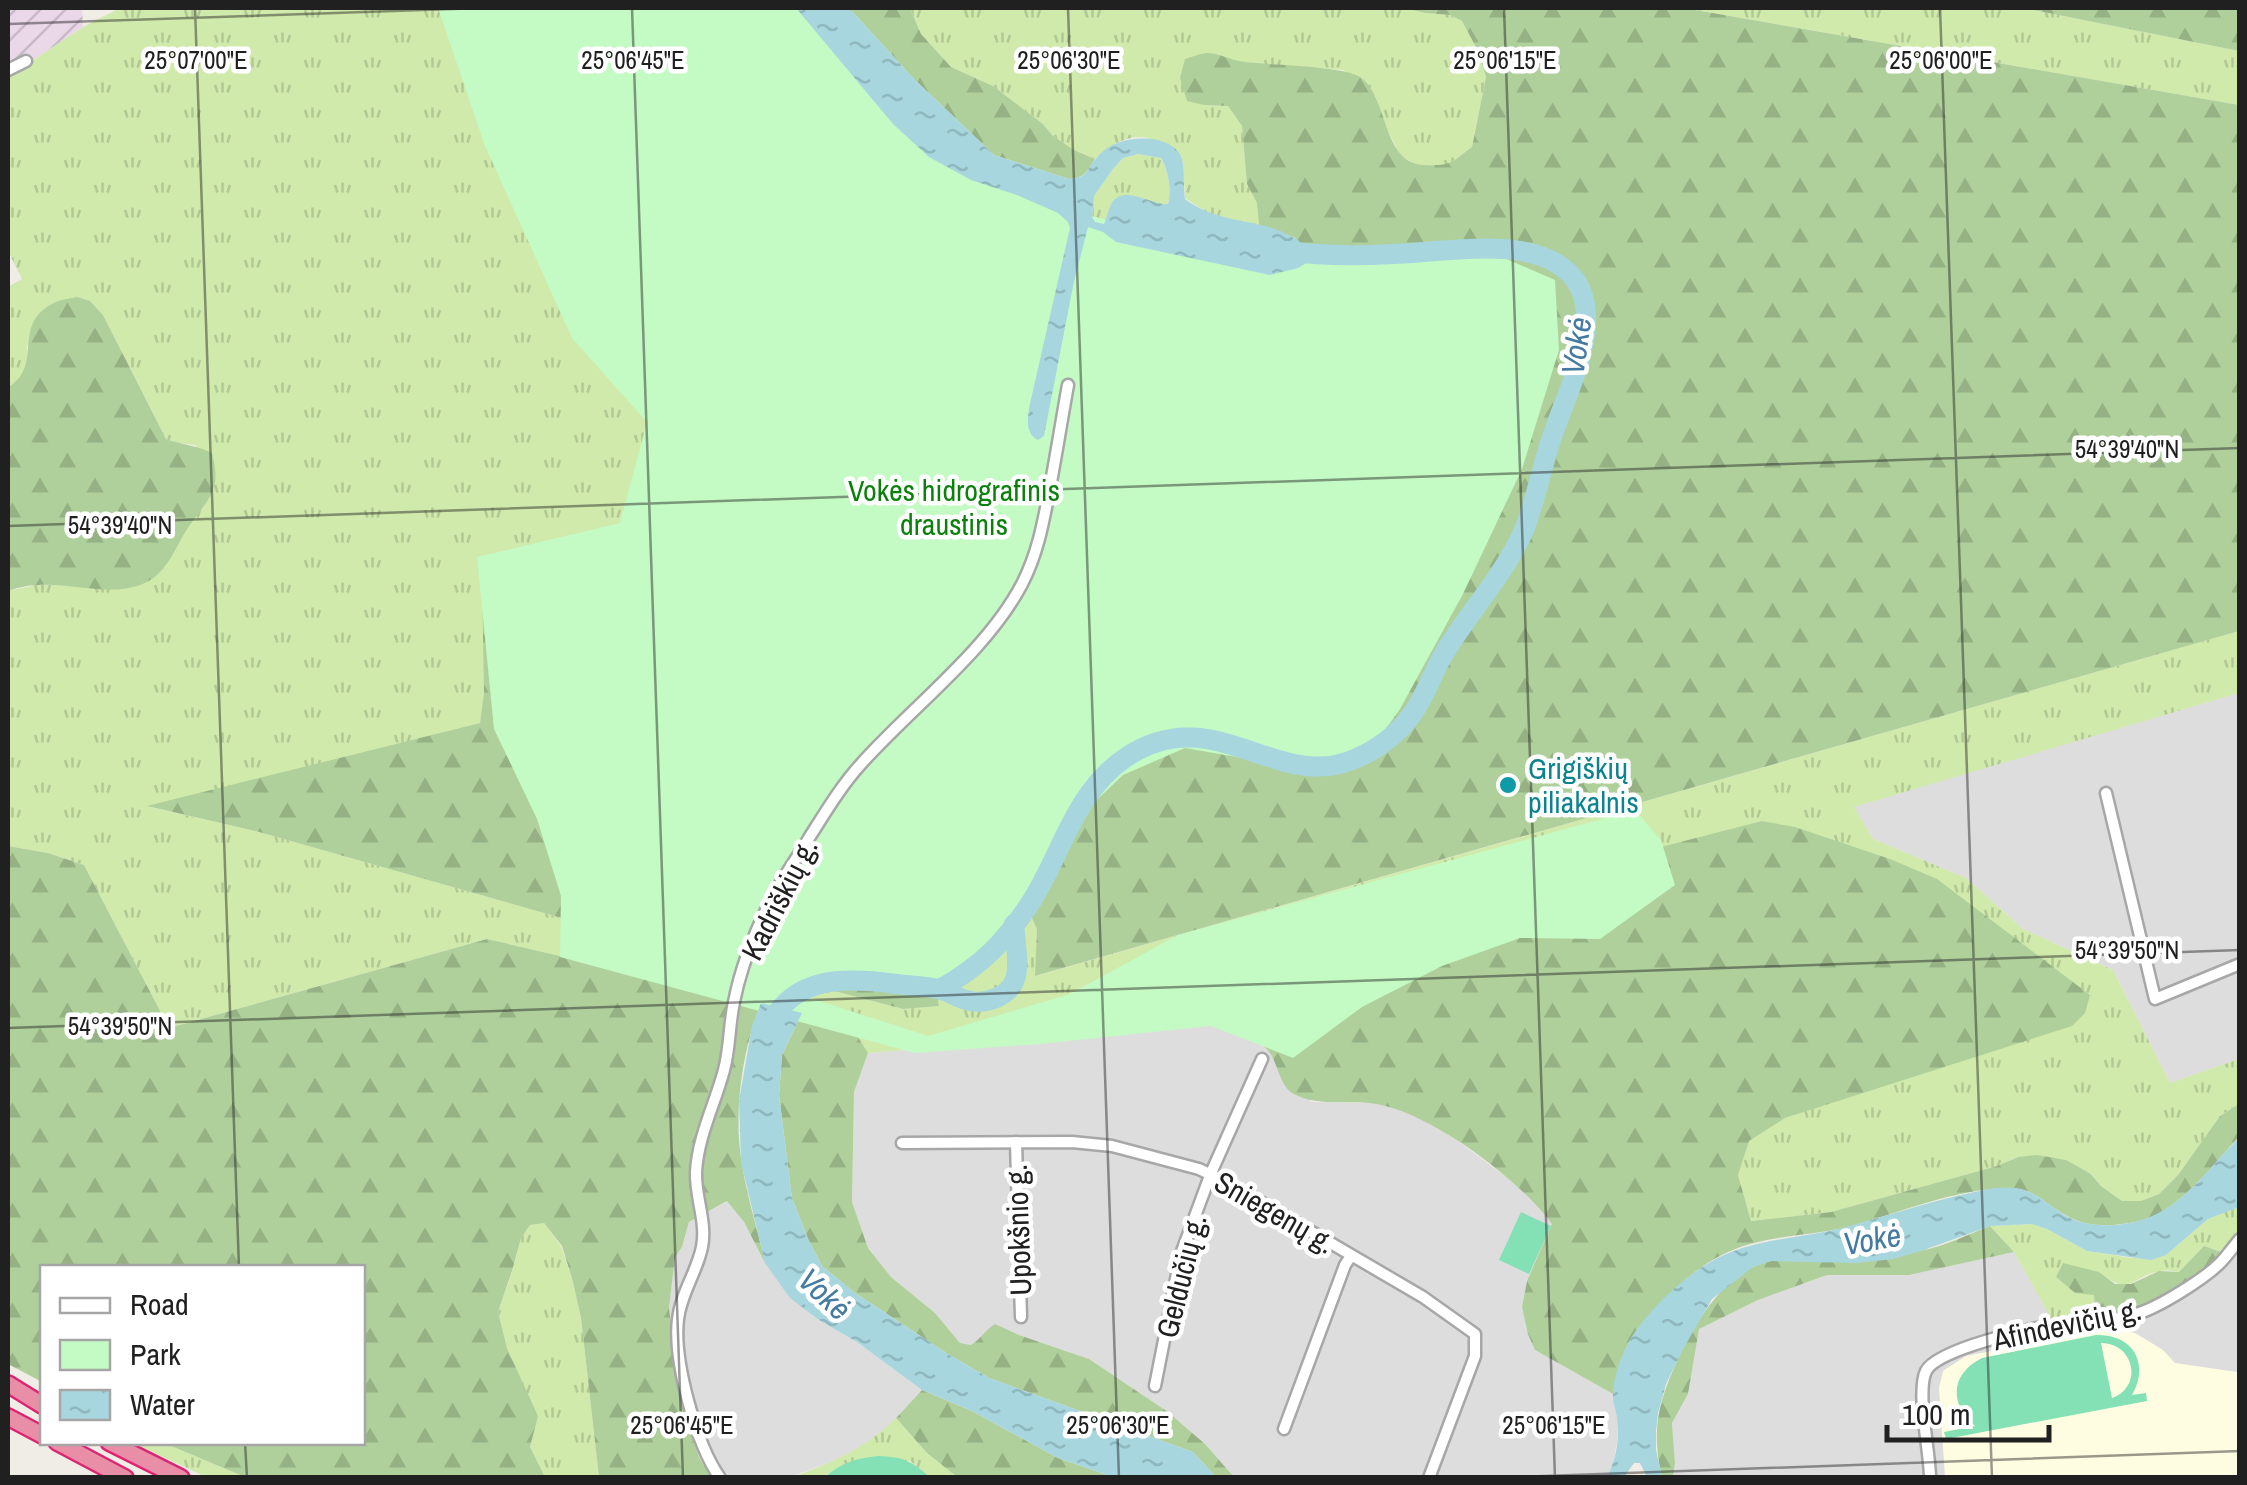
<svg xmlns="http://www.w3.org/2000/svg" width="2247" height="1485" viewBox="0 0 2247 1485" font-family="'Archivo Narrow',sans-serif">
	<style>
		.residential { fill: #dedddd }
		.industrial { fill: url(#industrial-furrows) }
		.education { fill: #fffde1 }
		.grass { fill: url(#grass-tufts) }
		.forest { fill: url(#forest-firs) }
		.park { fill: #c4fac4 }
		.pitch { fill: #84e0b5; fill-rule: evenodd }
		.water { fill: url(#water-ripples); fill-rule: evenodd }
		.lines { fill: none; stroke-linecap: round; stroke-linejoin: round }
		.river { stroke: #a7d6de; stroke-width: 20 }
		.minor-casing { stroke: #a7a7a7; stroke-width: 15 }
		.highway-casing { stroke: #dc2572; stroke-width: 20 }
		.minor { stroke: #fff; stroke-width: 10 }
		.highway { stroke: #e88ea6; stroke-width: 15 }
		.ticks { fill: none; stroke: #202020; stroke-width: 2.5; stroke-opacity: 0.45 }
		.culture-dot { fill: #0f9aa8; stroke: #fff; stroke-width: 4 }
		.labels { text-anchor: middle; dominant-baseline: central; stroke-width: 9; stroke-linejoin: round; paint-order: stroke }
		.park-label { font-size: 30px; fill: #0b810c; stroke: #fff }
		.culture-label { font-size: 30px; fill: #0d838f; stroke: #fff; text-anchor: start }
		.street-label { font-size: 30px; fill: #202020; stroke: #fff }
		.water-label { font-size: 32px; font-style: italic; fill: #457aa1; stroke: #fff }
		.ticks-label { font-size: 25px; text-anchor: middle; fill: #202020; stroke: #fff; stroke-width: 9; stroke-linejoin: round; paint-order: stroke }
	</style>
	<defs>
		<pattern id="industrial-furrows" width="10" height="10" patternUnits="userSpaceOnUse" patternTransform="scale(2.5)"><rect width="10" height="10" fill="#ead8e8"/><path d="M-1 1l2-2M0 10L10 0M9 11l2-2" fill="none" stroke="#c8b9c7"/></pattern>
		<pattern id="grass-tufts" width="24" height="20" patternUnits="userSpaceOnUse" patternTransform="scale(2.5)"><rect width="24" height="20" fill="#d0eaac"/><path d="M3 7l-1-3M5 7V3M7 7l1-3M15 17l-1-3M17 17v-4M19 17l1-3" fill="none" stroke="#b2c894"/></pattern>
		<pattern id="forest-firs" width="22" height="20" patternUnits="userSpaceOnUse" patternTransform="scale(2.5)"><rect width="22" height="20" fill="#afd09b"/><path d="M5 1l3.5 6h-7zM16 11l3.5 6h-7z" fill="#96b285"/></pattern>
		<pattern id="water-ripples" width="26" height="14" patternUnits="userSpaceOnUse" patternTransform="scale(2.5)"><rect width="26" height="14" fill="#a7d6de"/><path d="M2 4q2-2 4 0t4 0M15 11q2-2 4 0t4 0" fill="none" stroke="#8fb7be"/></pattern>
	</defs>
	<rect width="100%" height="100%" fill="#f0ece6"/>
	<g class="residential">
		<polygon points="2239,693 2239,1059 2170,1083 2113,970 2023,929 1966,878 1873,839 1853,806"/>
		<polygon points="1201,1018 1254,1037 1269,1050 1311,1102 1372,1103 1399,1108 1444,1131 1525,1191 1543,1212 1553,1224 1527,1281 1522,1307 1535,1350 1613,1394 1618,1423 1617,1442 1612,1468 1607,1478 1234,1477 1205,1444 1168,1412 1089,1359 1019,1335 995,1324 979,1341 971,1345 960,1343 935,1313 891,1277 868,1248 852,1202 854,1092 868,1053 1039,1040"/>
		<polygon points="728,1201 744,1222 765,1263 819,1320 857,1342 922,1390 878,1437 836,1460 790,1477 711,1477 692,1438 675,1357 669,1308 675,1257 682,1247 689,1222"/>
		<polygon points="2239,1230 2239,1477 1673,1477 1675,1463 1672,1423 1688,1394 1698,1329 1758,1300 1827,1275 1909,1275 2014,1252 2052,1319 2122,1312 2209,1267"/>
	</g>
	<polygon class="industrial" points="8,8 82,8 83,27 8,77"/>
	<polygon class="education" points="2119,1330 2135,1333 2163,1350 2175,1363 2237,1372 2239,1477 1945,1477 1939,1388 1943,1371 1966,1356 2095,1331"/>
	<g class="grass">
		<path d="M120,8H468L729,327L636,509L484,692L480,723L150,807L259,832L783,981L838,992L903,1009L939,1006L932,962L1017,885L1037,929L1036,976L2239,631V693L1854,807L1873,839L1966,878L2023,929L2113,970L2170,1083L2239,1059V1104L2220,1116L2178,1175L2159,1194L2141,1201H2122L2101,1186L2091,1173L2017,1157L1997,1166L1831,1212L1751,1221L1738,1175L1748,1141L1785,1118L1850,1096L1890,859L1795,828L1762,821L1039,1040L868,1053L853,1029L487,939L169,1028L84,865L48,853L8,846V591L36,585H67L174,553L181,536L196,445L178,443L166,439L103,315L90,301L27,346C27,368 28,376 8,386V287L22,279L8,251V77L83,27Z"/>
		<path d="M910,8H1404L1425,13L1450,15L1462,21L1478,51L1486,77L1472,147L1446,166L1416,165L1400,155L1384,123L1376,97L1343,70L1240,62L1209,53L1204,105L1228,106L1242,126L1247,184L1258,203L1259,225L1209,214L1185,198L1183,162C1173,155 1159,142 1148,138C1129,133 1107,147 1095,159L1074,150L1053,136L1043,124L993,86L951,67L921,34Z"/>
		<polygon points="1684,8 2023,8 2239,51 2239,105"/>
		<path d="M1138,154L1161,158C1168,170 1172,191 1168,204L1163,206L1155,204L1104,225L1092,217L1094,196L1113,169L1123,158Z"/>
		<path d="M2239,1207V1230L2221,1252L2204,1246L2179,1272C2173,1271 2167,1270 2162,1271C2130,1275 2133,1299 2099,1272L2056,1277L2075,1293L2094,1294L2095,1315L2052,1320L2014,1252L1990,1226L2033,1224L2047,1229L2087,1251L2132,1258L2166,1255L2208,1219Z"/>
		<polygon points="544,1223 561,1246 573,1282 581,1318 599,1477 545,1477 530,1447 537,1416 507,1348 498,1312 512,1272 521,1238 530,1225"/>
		<path d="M896,1418L927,1453L957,1477H930L910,1461L828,1474L825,1477L790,1478C832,1462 864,1450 896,1418Z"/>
		<polygon points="133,1443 164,1443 245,1477 206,1477"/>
	</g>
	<g class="forest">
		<path d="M849,8H910L921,34L951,67L993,86L1043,124L1053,136L1074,150L1095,159C1087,172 1084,178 1069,179L994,155L914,79Z"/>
		<path d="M1404,8H1684L2239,105V631L1035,976L1037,929L1017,886L932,962L939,1006L903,1009L838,992L783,981L259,832L147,806L480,723L484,692L482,579L592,542L1296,238L1259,225L1257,203L1247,184L1242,126L1228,106L1204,105L1187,101L1180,78L1185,59C1192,57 1201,53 1207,53C1219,53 1233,61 1245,62C1269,65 1344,66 1360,77C1389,96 1381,163 1424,165C1452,166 1450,163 1472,147L1486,77L1478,51L1462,21L1450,15L1425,13Z"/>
		<polygon points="2023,8 2239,8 2239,51"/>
		<path d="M77,297L90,301L103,315L166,439C182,445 196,445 212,453C221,487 212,495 192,522C179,539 173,560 158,574C128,603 75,582 38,585C28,585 17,588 8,591V387C45,366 10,324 54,303C60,299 70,299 77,297Z"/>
		<path d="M1762,821L1795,827L1890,859L1937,879L2090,995L2085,1013L2072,1026L1785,1118L1749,1141L1738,1175L1751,1221L1831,1212L1997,1166L2018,1157L2037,1155L2066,1160L2091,1174L2101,1186L2122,1201H2141L2159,1194L2178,1175L2220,1116L2239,1104V1137C2210,1167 2178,1214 2135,1222C2114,1226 2089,1228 2069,1217C2048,1207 2034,1187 2009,1188C1953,1189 1900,1213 1847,1227C1815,1235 1781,1235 1750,1244C1692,1260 1646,1313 1620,1365C1616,1373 1615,1384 1613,1394L1535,1350L1528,1334L1522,1307L1527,1281L1552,1224C1519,1179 1431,1113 1376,1104C1347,1099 1318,1108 1292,1093C1280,1085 1278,1065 1270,1053C1266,1047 1259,1042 1254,1037L1141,981Z"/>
		<path d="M8,846L48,853L84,865L169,1028L487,939L761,1003C742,1051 733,1113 742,1164C747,1197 758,1230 765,1263L744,1222L727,1201L689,1222L682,1247L675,1257L669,1308L675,1357L692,1438L700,1459L711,1477H599L581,1318L573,1282L562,1246L544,1223L530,1225L521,1238L512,1271L498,1312L507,1348L538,1416L530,1447L545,1477H245L164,1443L362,1442V1268H42V1382L8,1364Z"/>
		<path d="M802,1013L853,1029L868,1053L854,1092L852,1202L868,1248L891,1277L935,1313L960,1343L971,1345C981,1339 985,1330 995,1324L1019,1335L1089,1359L1168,1412L1205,1444L1234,1477H1216L1193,1452L989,1378L948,1354L855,1293L822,1266L808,1239L792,1198L779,1095L782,1055Z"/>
		<path d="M1990,1226L2014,1252L1909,1275H1827L1758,1300L1699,1329L1688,1394L1672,1423L1675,1463L1673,1477L1662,1478C1651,1429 1658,1403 1678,1359C1695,1322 1727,1269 1771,1261C1783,1259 1797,1262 1809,1261C1832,1259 1855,1257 1879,1254C1893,1253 1910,1253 1925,1250C1947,1245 1969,1234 1990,1226Z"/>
		<path d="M2204,1246L2221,1252C2205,1272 2167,1297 2143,1306C2127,1312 2112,1313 2095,1315L2094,1295L2075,1293L2056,1277L2063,1263L2099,1272L2115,1284H2131L2159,1271L2179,1272Z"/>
		<polygon points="922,1390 972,1411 1058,1458 1113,1477 957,1477 927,1453 896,1418"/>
	</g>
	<polygon class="park" points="438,8 825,8 939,151 1077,213 1288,259 1495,254 1555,280 1559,350 1522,469 1463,594 1400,709 1377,741 1336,769 1254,760 1185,748 1123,775 1080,816 1005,928 977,961 947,980 915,994 886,988 841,985 804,996 928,1036 1070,994 1178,935 1635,810 1661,840 1675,885 1600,939 1520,938 1442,966 1362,1007 1293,1058 1211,1026 1040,1044 915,1053 560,957 561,896 537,819 494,729 477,557 620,523 647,422 572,338 485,146"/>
	<g class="pitch">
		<polygon points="1521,1212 1551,1226 1529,1274 1499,1260"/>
		<path d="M2096,1335C2133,1334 2150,1363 2132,1395L2146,1393L2147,1401L1946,1439L1944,1432L1975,1426C1949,1404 1950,1374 1982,1358ZM2101,1343C2134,1343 2144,1386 2112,1398Z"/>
		<path d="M878,1456C904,1457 911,1461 930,1477H825C841,1463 857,1458 878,1456Z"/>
	</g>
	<g class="water">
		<path d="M796,8H849L914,79L994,155L1069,179C1089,178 1086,169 1098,156C1112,140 1137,136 1158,140C1168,143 1178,147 1182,159C1185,171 1183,186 1185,199C1219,225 1258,217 1293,237C1300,240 1305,248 1310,255L1308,262L1298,268L1270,275L1116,242L1103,232L1088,227L1073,286L1044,436L1038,440C1025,434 1028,419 1029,408L1070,228L1068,222L1058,213L1017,195L971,180L929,157L893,124ZM1138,154L1161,158C1168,169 1172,191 1168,204C1153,206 1127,185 1113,201C1109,206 1107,218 1104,224L1095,222L1092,217L1094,196L1113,169L1123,158Z"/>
		<polygon points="761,1003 802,1013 782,1055 779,1095 792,1198 808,1239 822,1266 855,1293 948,1354 989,1378 1193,1452 1216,1477 1113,1477 1058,1458 972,1411 922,1390 857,1342 819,1320 790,1298 765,1263 741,1162 739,1101 752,1026"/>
		<path d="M2239,1138V1207L2208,1219L2166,1255L2151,1260L2087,1251L2047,1229L2032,1224L1990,1226L1924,1250L1893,1259L1857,1263L1771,1261L1753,1267L1712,1299L1682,1351L1666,1384L1658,1413L1656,1431V1450L1662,1477H1647L1640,1463H1634L1624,1477H1607C1616,1460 1620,1438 1617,1418C1616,1411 1613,1403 1613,1396C1613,1378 1622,1353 1631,1338C1649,1310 1678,1282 1707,1264C1751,1237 1797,1240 1846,1227C1887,1216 1928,1202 1970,1193C1984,1190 2001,1186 2015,1188C2037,1191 2050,1207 2068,1217C2089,1228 2120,1227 2142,1220C2184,1207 2209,1167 2239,1138Z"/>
	</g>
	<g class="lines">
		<g class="river">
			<path d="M940,989C981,966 1005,942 1031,902C1062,853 1075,792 1125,758C1214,697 1277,795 1357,758C1378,749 1396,735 1410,717C1424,699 1431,677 1442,657C1467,614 1504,576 1524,530C1535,502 1541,471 1550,443C1564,396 1612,313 1568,272C1528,234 1443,253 1392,254C1357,256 1321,256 1286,251"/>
			<path d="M768,1028C793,975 845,977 896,984C911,986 927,986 942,990C951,993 961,1000 971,1001C987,1004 1010,996 1015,979C1020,967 1015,938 1014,924"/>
		</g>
		<g class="minor-casing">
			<g id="minor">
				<polyline points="8,70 26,61"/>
				<polyline points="2106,793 2155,999 2240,964"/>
				<polyline points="1016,1142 1021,1317"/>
				<polyline points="902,1143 1072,1142 1112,1146 1199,1169 1228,1183 1423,1297 1475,1334 1475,1356 1429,1478"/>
				<polyline points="1155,1386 1181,1254 1211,1173 1262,1059"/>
				<polyline points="1284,1429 1345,1265 1351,1256"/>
				<path d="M720,1478C696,1444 673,1360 678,1319C681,1293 697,1272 702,1247C707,1222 695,1197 696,1172C698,1136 715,1104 724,1070C730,1048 729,1025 734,1002C741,966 756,929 773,896C784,876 797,858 809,838C825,813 841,786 861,764C912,707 987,651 1022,584C1039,551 1044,518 1051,482C1057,450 1062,418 1068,385"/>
				<path d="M1930,1478C1930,1452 1916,1392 1926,1371C1937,1349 2034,1327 2060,1324C2085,1321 2112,1322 2136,1314C2158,1308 2204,1279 2220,1263C2227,1256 2233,1247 2240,1239"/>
			</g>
		</g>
		<g class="highway-casing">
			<g id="highway">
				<polyline points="8,1384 42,1405"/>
				<polyline points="8,1417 42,1435"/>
				<polyline points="57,1442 125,1478"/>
				<polyline points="109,1442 181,1478"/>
			</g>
		</g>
		<use href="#minor" class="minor"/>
		<use href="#highway" class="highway"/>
	</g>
	<path class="ticks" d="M195,8L239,1268M632,8L683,1478M1068,8L1119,1478M1504,8L1555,1478M1940,8L1992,1478M8,24L482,8M8,526L2240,448M8,1028L2240,950M245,1442L247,1478M1490,1478L2240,1451"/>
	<circle class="culture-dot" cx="1508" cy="785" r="10"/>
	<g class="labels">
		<g class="park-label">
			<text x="954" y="490">Vokės hidrografinis<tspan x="954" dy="34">draustinis</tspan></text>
		</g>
		<g class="culture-label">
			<text x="1528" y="768">Grigiškių<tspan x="1528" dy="34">piliakalnis</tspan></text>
		</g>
		<g class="street-label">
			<text transform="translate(779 899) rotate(-63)">Kadriškių g.</text>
			<text transform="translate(1275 1212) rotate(30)">Sniegenų g.</text>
			<text transform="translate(1018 1230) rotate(-92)">Upokšnio g.</text>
			<text transform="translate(1181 1276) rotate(-76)">Geldučių g.</text>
			<text transform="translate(2067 1324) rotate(-12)">Afindevičių g.</text>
		</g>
		<g class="water-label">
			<text transform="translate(1576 346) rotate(-82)">Vokė</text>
			<text transform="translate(1872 1239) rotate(-10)">Vokė</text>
			<text transform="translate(825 1294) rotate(43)">Vokė</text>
		</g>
	</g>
	<g class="ticks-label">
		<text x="196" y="69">25°07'00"E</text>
		<text x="633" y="69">25°06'45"E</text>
		<text x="1069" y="69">25°06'30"E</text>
		<text x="1505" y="69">25°06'15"E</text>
		<text x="1941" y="69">25°06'00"E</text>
		<text x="2127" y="458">54°39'40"N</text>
		<text x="120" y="534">54°39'40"N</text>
		<text x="2127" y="959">54°39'50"N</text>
		<text x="120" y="1035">54°39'50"N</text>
		<text x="682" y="1434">25°06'45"E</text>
		<text x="1118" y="1434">25°06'30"E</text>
		<text x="1554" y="1434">25°06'15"E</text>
	</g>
	<rect width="2247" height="1485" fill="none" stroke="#202020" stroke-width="20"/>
	<rect x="40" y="1265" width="325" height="180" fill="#ffffff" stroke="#a6a6a6" stroke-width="2.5"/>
	<rect x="60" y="1298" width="50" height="15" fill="#ffffff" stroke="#a6a6a6" stroke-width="2.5"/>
	<text x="130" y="1315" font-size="30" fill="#202020">Road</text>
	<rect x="60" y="1340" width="50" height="30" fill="#c4fac4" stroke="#a6a6a6" stroke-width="2.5"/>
	<text x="130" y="1365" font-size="30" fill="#202020">Park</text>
	<rect x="60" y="1390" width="50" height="30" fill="url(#water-ripples)" stroke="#a6a6a6" stroke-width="2.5"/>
	<text x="130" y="1415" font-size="30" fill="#202020">Water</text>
	<path d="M1887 1425v15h162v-15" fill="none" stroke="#202020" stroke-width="5"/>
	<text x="1902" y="1425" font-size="30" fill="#202020" stroke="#ffffff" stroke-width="8" paint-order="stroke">100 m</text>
</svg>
